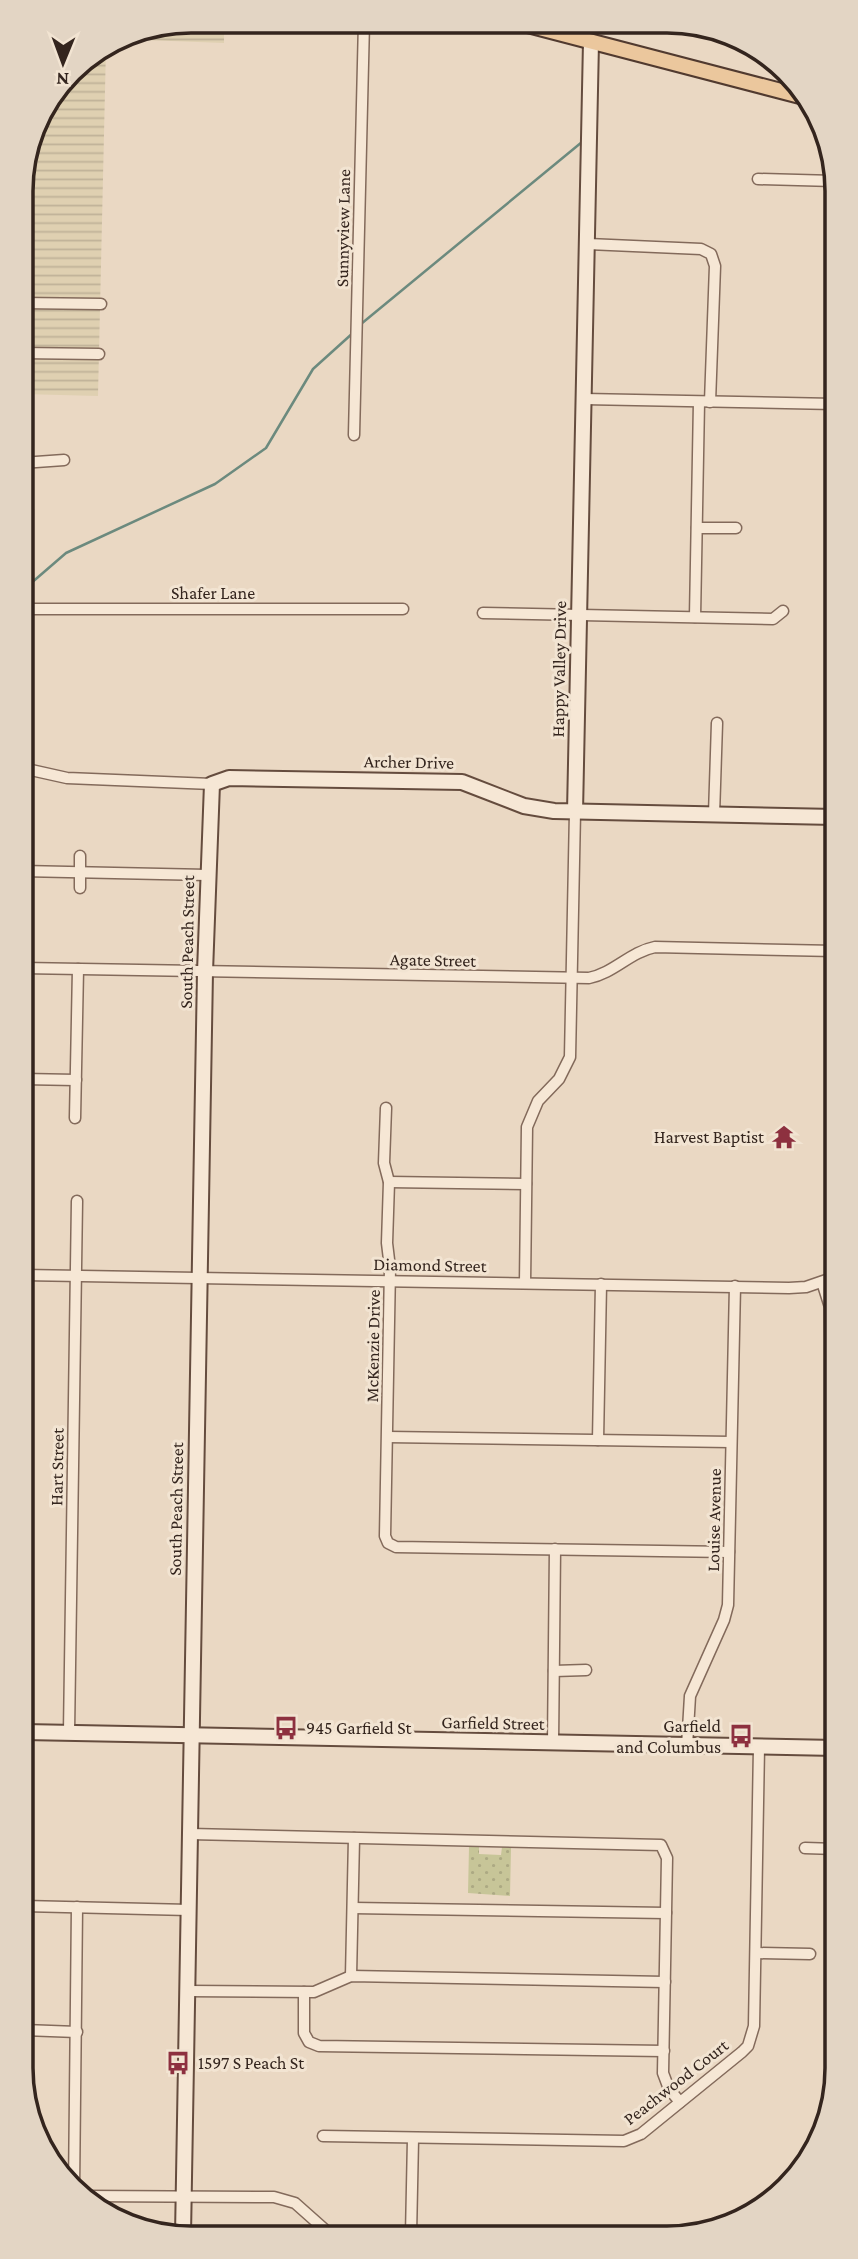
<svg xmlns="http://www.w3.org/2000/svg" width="858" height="2259" viewBox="0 0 858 2259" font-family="'Crimson Pro',serif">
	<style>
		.farmland { fill: url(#farmland-rules) }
		.grass { fill: url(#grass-dots) }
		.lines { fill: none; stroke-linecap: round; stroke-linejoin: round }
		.stream { stroke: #6c8a7e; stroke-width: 2.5 }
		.street-casing { stroke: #836a5b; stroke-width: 13 }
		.secondary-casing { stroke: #654c3e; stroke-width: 18 }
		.primary-casing { stroke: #513a2f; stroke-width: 18 }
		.street { stroke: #f6e7d5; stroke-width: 10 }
		.secondary { stroke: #f6e7d5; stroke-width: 14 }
		.primary { stroke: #ebc79d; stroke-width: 14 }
		.labels { text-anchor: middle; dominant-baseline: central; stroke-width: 6; stroke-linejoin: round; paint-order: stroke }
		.street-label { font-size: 18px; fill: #34251e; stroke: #f2e4d2 }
		.poi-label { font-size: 18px; fill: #34251e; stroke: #f2e4d2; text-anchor: end }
		.rim { fill: none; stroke: #34251e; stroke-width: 3.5 }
	</style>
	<defs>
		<pattern id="farmland-rules" width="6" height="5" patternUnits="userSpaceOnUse" patternTransform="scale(1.75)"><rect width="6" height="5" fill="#dfd0b1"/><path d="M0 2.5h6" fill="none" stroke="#c0b298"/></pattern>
		<pattern id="grass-dots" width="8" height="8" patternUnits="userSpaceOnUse" patternTransform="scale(1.75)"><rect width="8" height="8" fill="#c7c598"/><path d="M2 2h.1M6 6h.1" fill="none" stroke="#aca983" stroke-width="1.8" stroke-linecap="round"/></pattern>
	</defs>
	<rect width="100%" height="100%" fill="#ead8c3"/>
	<g class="farmland">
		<polygon points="192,21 224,21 224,43 118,39 127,34"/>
		<polygon points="106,47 98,396 22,394 21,180 39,116 79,64"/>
	</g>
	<polygon class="grass" points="469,1847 479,1847 479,1854 501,1855 502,1847 511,1848 510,1896 468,1893"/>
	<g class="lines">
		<g class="stream">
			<polyline points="361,324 582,142"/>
			<polyline points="22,591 66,553 215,484 266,448 313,369 354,332"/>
		</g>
		<g class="street-casing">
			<g id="street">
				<polyline points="758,179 834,181"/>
				<polyline points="588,244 701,249 711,254 715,266 710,402"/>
				<polyline points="22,303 101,304"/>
				<polyline points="22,340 22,299"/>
				<polyline points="22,353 99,354"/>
				<polyline points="584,399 834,404"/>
				<polyline points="354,435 364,22"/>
				<polyline points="22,463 64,460"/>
				<polyline points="697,528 736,528"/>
				<polyline points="22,609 403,609"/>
				<polyline points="483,613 773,619 783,611"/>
				<polyline points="695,617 699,402"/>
				<polyline points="22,768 67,778 212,784"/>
				<polyline points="714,815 717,723"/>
				<polyline points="22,871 207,875"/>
				<polyline points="80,888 80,856"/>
				<path d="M23,968L589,978C614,973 630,952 655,947L835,951"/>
				<polyline points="23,1079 76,1080"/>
				<polyline points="386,1108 384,1163 389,1182 387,1243 390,1268 385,1536 388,1543 396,1547 729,1552"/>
				<polyline points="75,1118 78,969"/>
				<polyline points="389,1182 526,1184"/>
				<polyline points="23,1275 789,1288 806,1287 835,1277"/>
				<polyline points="822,1282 830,1307 831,1371"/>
				<polyline points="525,1283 527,1127 538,1101 559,1079 570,1057 575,812"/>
				<polyline points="388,1437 731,1442"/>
				<polyline points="598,1440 601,1284"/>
				<polyline points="554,1671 586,1670"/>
				<polyline points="69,1732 77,1201"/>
				<polyline points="553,1743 555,1549"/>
				<polyline points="687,1746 690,1696 724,1620 728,1605 735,1286"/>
				<polyline points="190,1834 661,1845 667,1858 663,2073 669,2089 680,2102"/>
				<polyline points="805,1848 836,1849"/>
				<polyline points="24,1906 189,1910"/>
				<polyline points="353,1908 666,1913"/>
				<polyline points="756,1953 810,1954"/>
				<polyline points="351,1976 354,1838"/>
				<polyline points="188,1991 314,1992 351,1976 665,1982"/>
				<polyline points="304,1992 304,2033 309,2042 319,2046 664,2051"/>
				<polyline points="24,2030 77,2032"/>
				<polyline points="323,2136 624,2141 641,2134 742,2052 748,2046 754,2026 759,1747"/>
				<polyline points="74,2190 77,1907"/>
				<polyline points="85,2196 274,2197 295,2203 331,2235"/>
				<polyline points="411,2235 413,2139"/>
			</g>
		</g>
		<g class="secondary-casing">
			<g id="secondary">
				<polyline points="575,812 591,42"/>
				<polyline points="24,1732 836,1748"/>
				<polyline points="183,2235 205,972 212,784 229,778 462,782 524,806 554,811 835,817"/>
			</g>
		</g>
		<g class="primary-casing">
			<polyline id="primary" points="520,23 800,96"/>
		</g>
		<use href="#street" class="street"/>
		<use href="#secondary" class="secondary"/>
		<use href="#primary" class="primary"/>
	</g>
	<defs>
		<g id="temple-bare" transform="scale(1.89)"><path d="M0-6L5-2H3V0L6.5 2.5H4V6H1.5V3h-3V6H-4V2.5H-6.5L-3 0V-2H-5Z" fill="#8d303f" stroke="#f2e4d2" stroke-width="2.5" paint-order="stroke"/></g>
		<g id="bus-bare" transform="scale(1.89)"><path d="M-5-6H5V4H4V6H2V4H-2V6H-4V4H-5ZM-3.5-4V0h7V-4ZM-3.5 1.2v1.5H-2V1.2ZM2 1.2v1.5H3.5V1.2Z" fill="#8d303f" stroke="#f2e4d2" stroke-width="2.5" paint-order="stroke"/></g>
	</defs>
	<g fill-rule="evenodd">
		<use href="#temple-bare" x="784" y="1137"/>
		<use href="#bus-bare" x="286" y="1728"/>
		<use href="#bus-bare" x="741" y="1736"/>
		<use href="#bus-bare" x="178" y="2063"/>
	</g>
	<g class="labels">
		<g class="street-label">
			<text transform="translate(343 228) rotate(-89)">Sunnyview Lane</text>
			<text x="213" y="593">Shafer Lane</text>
			<text transform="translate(559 669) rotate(-89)">Happy Valley Drive</text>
			<text transform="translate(409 762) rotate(1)">Archer Drive</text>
			<text transform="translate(187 942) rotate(-89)">South Peach Street</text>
			<text transform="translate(433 960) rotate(1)">Agate Street</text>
			<text transform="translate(430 1265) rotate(1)">Diamond Street</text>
			<text transform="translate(373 1346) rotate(-89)">McKenzie Drive</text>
			<text transform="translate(57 1467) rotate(-89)">Hart Street</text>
			<text transform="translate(176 1509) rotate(-89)">South Peach Street</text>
			<text transform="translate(714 1520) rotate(-89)">Louise Avenue</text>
			<text transform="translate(493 1723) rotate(1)">Garfield Street</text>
			<text transform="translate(676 2082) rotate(-38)">Peachwood Court</text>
		</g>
		<g class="poi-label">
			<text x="764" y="1137">Harvest Baptist</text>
			<text x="721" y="1726">Garfield<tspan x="721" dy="21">and Columbus</tspan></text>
			<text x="306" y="1728" text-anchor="start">945 Garfield St</text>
			<text x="198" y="2063" text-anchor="start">1597 S Peach St</text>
		</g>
	</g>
	<path d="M0 0H858V2259H0ZM191 33H667A158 158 0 0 1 825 191V2068A158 158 0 0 1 667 2226H191A158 158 0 0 1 33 2068V191A158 158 0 0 1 191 33Z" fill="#e3d5c4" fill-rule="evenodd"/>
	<path class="rim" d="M191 33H667A158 158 0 0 1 825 191V2068A158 158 0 0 1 667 2226H191A158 158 0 0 1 33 2068V191A158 158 0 0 1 191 33Z"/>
	<g transform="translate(63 63) rotate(181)" stroke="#f2e4d2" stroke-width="5" paint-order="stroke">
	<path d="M0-5L12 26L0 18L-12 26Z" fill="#34251e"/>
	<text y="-10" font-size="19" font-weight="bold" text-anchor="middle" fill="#34251e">N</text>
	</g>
</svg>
